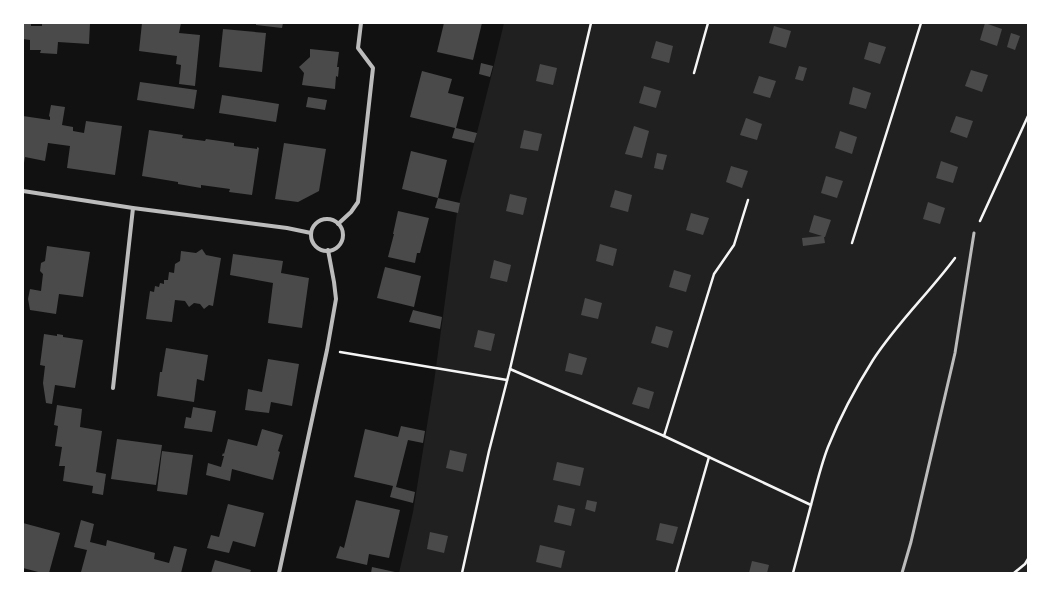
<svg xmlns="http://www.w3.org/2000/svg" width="1051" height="596" viewBox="0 0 1051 596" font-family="'Exo 2',sans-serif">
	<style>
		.green { fill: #202020 }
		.building { fill: #4a4a4a }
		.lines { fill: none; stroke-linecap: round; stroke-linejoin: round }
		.path { stroke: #f5f5f5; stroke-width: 2.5 }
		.service { stroke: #bcbcbc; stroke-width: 3 }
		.minor { stroke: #bcbcbc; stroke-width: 4 }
	</style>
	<rect width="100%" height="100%" fill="#111"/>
	<polygon class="green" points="504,23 1028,23 1028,573 399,573 413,512 434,382 447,286 457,212 492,73"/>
	<g class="building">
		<polygon points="23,23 31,23 31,26 42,26 42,23 90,23 89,44 58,42 57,54 40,53 41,50 30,50 30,40 23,39"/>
		<polygon points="142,23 181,23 179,33 200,35 195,86 179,84 181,65 176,64 177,56 139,51"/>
		<polygon points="256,23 283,23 282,28 256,25"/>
		<polygon points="444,23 482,23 473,60 437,52"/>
		<polygon points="985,23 1002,29 997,46 980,40"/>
		<polygon points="774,26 791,31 786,48 769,43"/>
		<polygon points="223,29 266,33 262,72 219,67"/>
		<polygon points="1011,33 1020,36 1015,50 1007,47"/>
		<polygon points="656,41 673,46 669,63 651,58"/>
		<polygon points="869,42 886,47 880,64 864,59"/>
		<polygon points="310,49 339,52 337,67 339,67 338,77 336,76 335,89 302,85 304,73 299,67 310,57"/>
		<polygon points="481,63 493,66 490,77 479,74"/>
		<polygon points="540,64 557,68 553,85 536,81"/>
		<polygon points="799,66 807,68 803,81 795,79"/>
		<polygon points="971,70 988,75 982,92 965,86"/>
		<polygon points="422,71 452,79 448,93 464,97 456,128 477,133 474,143 452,138 455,128 410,117"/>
		<polygon points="759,76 776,81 770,98 753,93"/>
		<polygon points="140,82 197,90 194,109 137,100"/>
		<polygon points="644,86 661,91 656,108 639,103"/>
		<polygon points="853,87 871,93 866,109 849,104"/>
		<polygon points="222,95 279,104 276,122 219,113"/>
		<polygon points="308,97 327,100 325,110 306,107"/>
		<polygon points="51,105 65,107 62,125 73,127 73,131 84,133 86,121 122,126 115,175 67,168 70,146 48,143 45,161 25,157 24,163 23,163 23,116 50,120 50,117 49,116"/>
		<polygon points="956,116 973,121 967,138 950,132"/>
		<polygon points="746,118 762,124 757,140 740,135"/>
		<polygon points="634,126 649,131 642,158 625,154"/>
		<polygon points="149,130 183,135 182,138 205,141 206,139 234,143 234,146 257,149 257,147 259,148 252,195 229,192 230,189 201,185 201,188 178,184 178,182 142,176"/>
		<polygon points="524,130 542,134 538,151 520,148"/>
		<polygon points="840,131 857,137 852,154 835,148"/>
		<polygon points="284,143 326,149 319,191 298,202 275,199"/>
		<polygon points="411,151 447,160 438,198 460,203 458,213 435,208 438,198 402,189"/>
		<polygon points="657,153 667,155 663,170 654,168"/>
		<polygon points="941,161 958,167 953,183 936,178"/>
		<polygon points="731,166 748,171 742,188 726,182"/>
		<polygon points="826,176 843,181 837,198 821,193"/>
		<polygon points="615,190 632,195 628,212 610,207"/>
		<polygon points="510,194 527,198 523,215 506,211"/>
		<polygon points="928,202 945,208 940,224 923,219"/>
		<polygon points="398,211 429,218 420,253 417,253 415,263 388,257 394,234 393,234"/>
		<polygon points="691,213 709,218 703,235 686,230"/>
		<polygon points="814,215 831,220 825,237 824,237 825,243 803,246 802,238 822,236 809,232"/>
		<polygon points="600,244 617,249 613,266 596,261"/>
		<polygon points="47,246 90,252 83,297 59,294 56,314 30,310 28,299 30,289 41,291 43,274 40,271 41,263 45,261"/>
		<polygon points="202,249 206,255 221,258 213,306 209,305 204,309 200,304 194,303 189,307 185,301 175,300 172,322 146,319 150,291 154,292 155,286 159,287 160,283 164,284 164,280 168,280 169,272 174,273 175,264 180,261 181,251 196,253"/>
		<polygon points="233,254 283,261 281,273 309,278 302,328 268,323 273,283 230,275"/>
		<polygon points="494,260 511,265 507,282 490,278"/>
		<polygon points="385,267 421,276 414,307 377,298"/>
		<polygon points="674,270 691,275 686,292 669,287"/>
		<polygon points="585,298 602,303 598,319 581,315"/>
		<polygon points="413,310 442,317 440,329 409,322"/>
		<polygon points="656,326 673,331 668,348 651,343"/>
		<polygon points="478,330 495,334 491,351 474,347"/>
		<polygon points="44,334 57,336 57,334 63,335 63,337 83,340 75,388 55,385 52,404 46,403 43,383 45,366 40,365"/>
		<polygon points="166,348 208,355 204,381 197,379 194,402 157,396 160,372 162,372"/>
		<polygon points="569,353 587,358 582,375 565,371"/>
		<polygon points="268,359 299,364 292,406 271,402 269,413 245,410 248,389 262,392"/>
		<polygon points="638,387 654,392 649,409 632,404"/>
		<polygon points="57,405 82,409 80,427 102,431 96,472 106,474 103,495 92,493 93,486 63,481 65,466 59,466 62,447 55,446 58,426 54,425"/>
		<polygon points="193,407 216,411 212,432 184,428 186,417 191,418"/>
		<polygon points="401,426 425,431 423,443 408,440 396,487 415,492 413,503 390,497 393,486 354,477 365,429 398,437"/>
		<polygon points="262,429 283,435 278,451 280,452 273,480 232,469 230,481 206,475 208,463 221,467 224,456 222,456 223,453 224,454 228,439 257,446"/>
		<polygon points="117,439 162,445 156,485 111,479"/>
		<polygon points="450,450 467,454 463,472 446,468"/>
		<polygon points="162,451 193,455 187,495 157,491"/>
		<polygon points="557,462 584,468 580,486 553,480"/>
		<polygon points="356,500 400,510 389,558 369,554 367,565 336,558 340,546 344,548"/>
		<polygon points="587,500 597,502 595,512 585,509"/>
		<polygon points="228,504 264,513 255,547 233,541 229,553 207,548 211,535 219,537"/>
		<polygon points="558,505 575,509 571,526 554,522"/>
		<polygon points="81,520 94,524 90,542 106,546 107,540 155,553 154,559 169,563 174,546 187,549 181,573 171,573 167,572 167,573 84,573 81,572 87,550 74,547"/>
		<polygon points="23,523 60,533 49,573 42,573 23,568"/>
		<polygon points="660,523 678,527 673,544 656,540"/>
		<polygon points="430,532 448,536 444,553 427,549"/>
		<polygon points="540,545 565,551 561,568 536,562"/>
		<polygon points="215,560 251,570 250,573 211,573"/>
		<polygon points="752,561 769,565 767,573 749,573"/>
		<polygon points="372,567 395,572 395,573 371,573"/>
	</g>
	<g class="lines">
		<g class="path">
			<polyline points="694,73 708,23"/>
			<polyline points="980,221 1028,116"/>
			<polyline points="852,243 921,23"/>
			<polyline points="340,352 507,380"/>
			<polyline points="510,369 664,436 811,505 793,573"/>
			<polyline points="664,436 714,274 734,245 748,200"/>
			<path d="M811,505C816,486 821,465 828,447C840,417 856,387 873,360C897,323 929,293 955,258"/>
			<polyline points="462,573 489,451 510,369 591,23"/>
			<polyline points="676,573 709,457"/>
			<polyline points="1014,573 1025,564 1028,559"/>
		</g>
		<polyline class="service" points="902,573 911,542 955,353 974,233"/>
		<g class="minor">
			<polyline points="23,191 133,208 287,228 311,233"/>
			<circle cx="327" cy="235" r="16"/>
			<polyline points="338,224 351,212 358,202 373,68 358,48 361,23"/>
			<polyline points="113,388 133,208"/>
			<polyline points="279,573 327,350 336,299 334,282 328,250"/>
		</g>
	</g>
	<rect width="1051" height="596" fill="none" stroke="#ffffff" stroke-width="48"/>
</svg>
